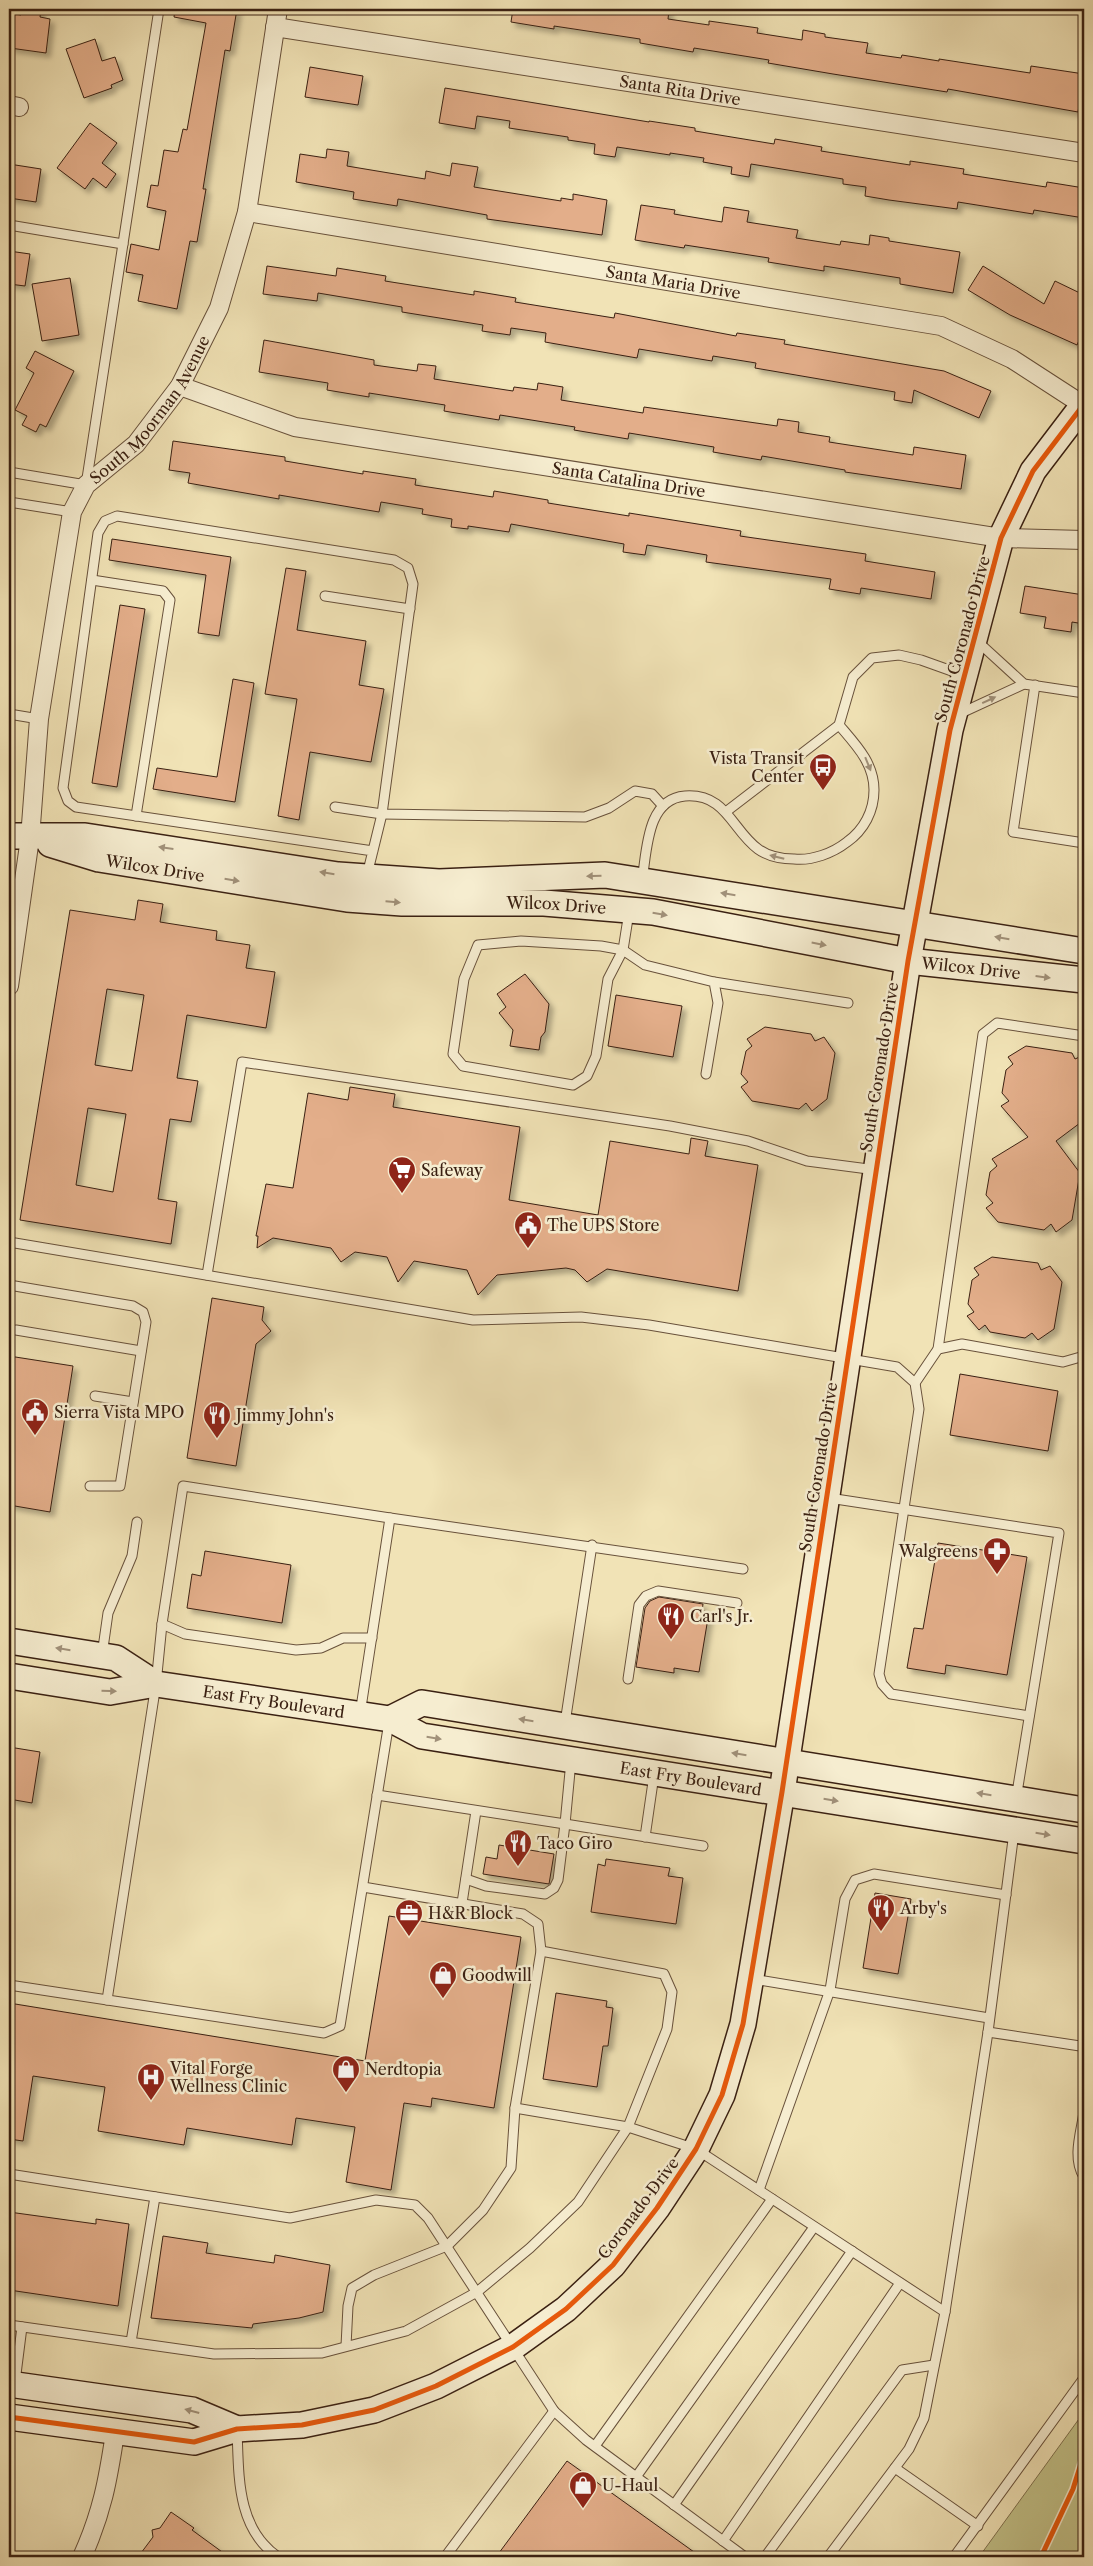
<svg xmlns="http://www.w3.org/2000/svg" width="1093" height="2566" viewBox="0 0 1093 2566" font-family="'Libre Caslon Text',serif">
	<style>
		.green { fill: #c2c188; stroke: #7e704d }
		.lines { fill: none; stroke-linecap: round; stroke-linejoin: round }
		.stream { stroke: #747f72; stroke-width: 5.5 }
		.building { fill: #e3ae8a; stroke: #3a2012; fill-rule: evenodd; filter: url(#shadow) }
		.lane-casing { stroke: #68513b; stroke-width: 11 }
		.street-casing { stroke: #68513b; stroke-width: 20 }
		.secondary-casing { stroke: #3a2012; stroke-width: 28 }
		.lane { stroke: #f6edd0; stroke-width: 9 }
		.street { stroke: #f6edd0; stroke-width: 18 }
		.secondary { stroke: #f6edd0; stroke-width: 25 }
		.cycleway-casing { stroke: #f6edd0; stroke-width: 8 }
		.cycleway { stroke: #e8590c; stroke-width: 5 }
		.oneway { fill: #a1917a }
		.labels { text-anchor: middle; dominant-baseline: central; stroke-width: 5; stroke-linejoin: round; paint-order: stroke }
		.street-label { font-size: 16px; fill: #3a2012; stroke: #f6edd0 }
		.poi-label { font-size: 16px; fill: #3a2012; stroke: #f6edd0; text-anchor: start }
	</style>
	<defs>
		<filter id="shadow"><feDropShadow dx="4.5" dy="4.5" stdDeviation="2.5" flood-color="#0004"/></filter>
	</defs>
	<rect width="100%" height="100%" fill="#f1e3b6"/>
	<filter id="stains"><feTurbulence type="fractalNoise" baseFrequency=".004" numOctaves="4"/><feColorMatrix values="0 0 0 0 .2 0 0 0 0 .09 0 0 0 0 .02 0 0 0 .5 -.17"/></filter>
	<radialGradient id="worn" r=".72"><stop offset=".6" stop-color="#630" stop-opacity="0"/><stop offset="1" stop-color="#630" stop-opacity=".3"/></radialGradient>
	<polygon class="green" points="1084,2412 1084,2557 979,2557"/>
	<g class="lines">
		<polyline class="stream" points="1082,2557 1084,2554"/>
	</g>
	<g class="building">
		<polygon points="22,9 41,9 40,17 50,19 46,53 10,48 9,13 21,15"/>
		<polygon points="175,9 237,9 230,51 225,50 203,189 206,189 197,242 190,241 177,309 138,301 143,275 126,272 131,244 159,250 166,211 147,207 151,185 158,186 164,150 178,152 183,129 187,130 206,23 174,17"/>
		<polygon points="513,9 661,9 669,10 668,19 709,25 709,21 758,28 757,33 802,40 803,30 825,34 825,37 868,43 866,53 901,58 902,55 939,61 939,59 1030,73 1031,66 1084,74 1078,112 948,89 947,92 833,74 768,63 769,60 694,48 693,52 640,43 640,39 554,26 554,29 511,22"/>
		<polygon points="95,39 102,61 115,57 123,80 111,85 112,88 84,98 66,49"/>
		<polygon points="310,67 363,76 358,105 305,97"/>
		<polygon points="445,88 649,122 649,121 695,128 695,131 774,144 775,139 822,147 821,151 910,165 910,161 964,169 963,174 1046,187 1047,182 1084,188 1084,218 1034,210 1033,214 958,202 957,209 889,200 865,196 866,187 843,184 843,179 751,164 749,177 731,174 732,167 703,162 704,158 670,153 670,155 617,147 615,157 594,154 595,144 568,140 568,137 509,128 510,121 477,116 475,129 439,123"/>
		<polygon points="90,123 117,143 102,163 116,174 106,188 93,178 85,189 57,168"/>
		<polygon points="327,149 349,152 347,166 425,179 426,171 450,176 452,163 478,167 474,187 561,201 561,198 573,200 573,194 607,200 602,235 487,219 487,215 398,199 397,206 353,199 354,192 296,182 300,154 326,158"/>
		<polygon points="9,164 41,169 36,202 9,198"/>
		<polygon points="641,205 675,210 674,214 722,222 724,207 749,211 747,222 798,230 796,238 840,245 841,241 869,245 870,235 889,238 889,241 960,252 953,293 900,284 900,278 824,266 824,271 768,262 769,258 685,245 684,248 635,240"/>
		<polygon points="9,251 30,254 25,286 9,284"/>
		<polygon points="267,266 336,276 337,268 386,276 385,281 474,295 474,291 516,298 515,302 614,318 615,313 736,336 737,333 785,340 784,344 944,371 991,391 979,418 914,390 912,403 894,400 895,392 755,368 756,363 713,356 712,361 639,349 637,358 545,342 546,333 511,328 510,335 482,331 483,325 402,312 402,307 318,293 317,301 263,294"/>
		<polygon points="983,266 1044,304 1055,281 1084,295 1084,329 1077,345 1010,315 968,290"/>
		<polygon points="70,278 79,335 42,341 32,284"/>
		<polygon points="264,340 374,360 374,365 417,371 418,364 436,366 434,379 513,391 514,387 537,390 538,383 563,387 561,400 643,413 644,407 777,426 778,419 799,422 798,432 830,437 829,442 913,455 914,447 966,455 961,489 845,472 845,470 762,456 761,460 713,452 714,447 629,433 628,439 574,430 575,427 500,415 499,420 444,411 445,405 369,393 369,397 327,390 328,383 259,372"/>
		<polygon points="35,351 74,371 46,427 40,424 36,432 22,425 27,416 15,410 34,373 26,368"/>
		<polygon points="173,441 285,457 285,461 363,474 363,471 416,479 415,485 493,497 494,491 548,500 548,503 629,516 629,513 741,531 740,536 866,554 865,561 935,572 931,599 861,588 860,594 829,589 831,579 706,562 707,555 647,545 645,555 623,552 624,544 511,524 509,532 468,526 468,529 451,527 452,519 422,514 423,509 381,502 379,512 279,495 279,499 188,483 190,473 169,470"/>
		<polygon points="112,539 231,557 219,636 198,633 206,575 109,560"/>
		<polygon points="286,568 306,571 297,630 366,641 359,685 384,689 371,762 310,752 299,820 278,816 297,699 265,694"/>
		<polygon points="1025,586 1084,595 1084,624 1072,622 1071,632 1044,628 1046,617 1020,613"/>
		<polygon points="120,605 145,609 117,787 92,783"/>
		<polygon points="233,679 254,683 235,802 153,789 157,768 217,777"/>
		<path d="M138,900L163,904L160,922L217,931L216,940L250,945L246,968L275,972L266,1028L187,1015L177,1078L198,1081L191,1122L170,1119L158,1199L177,1202L171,1244L20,1220L70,910L135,920ZM107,989L144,995L132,1071L95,1065ZM88,1108L126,1114L113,1192L76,1185Z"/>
		<polygon points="525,974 549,1004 545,1032 541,1037 539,1050 510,1046 513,1030 499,1013 506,1007 497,994"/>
		<polygon points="616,995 682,1006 673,1057 608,1046"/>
		<polygon points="765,1027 811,1034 815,1041 824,1037 835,1053 827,1099 812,1111 806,1103 799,1109 752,1101 741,1087 748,1082 741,1074 746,1051 752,1046 747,1039"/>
		<polygon points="1026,1046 1072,1053 1075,1059 1084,1055 1084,1120 1056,1141 1080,1173 1072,1220 1056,1232 1051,1224 1044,1230 998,1222 986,1208 993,1203 986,1195 990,1172 997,1166 992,1159 1028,1137 1001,1106 1009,1101 1002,1093 1006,1070 1013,1064 1008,1057"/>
		<polygon points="350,1087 395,1094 393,1107 520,1127 509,1200 598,1215 610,1141 689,1154 691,1138 708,1141 705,1156 758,1165 738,1291 607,1269 587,1282 575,1270 566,1268 497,1275 478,1295 467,1270 414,1261 398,1282 387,1257 355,1252 341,1262 331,1248 273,1238 257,1248 258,1236 256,1236 266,1184 293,1188 308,1093 348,1100"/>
		<polygon points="992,1257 1038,1263 1041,1270 1050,1266 1062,1282 1054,1329 1038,1340 1032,1333 1025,1338 990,1332 985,1325 979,1330 967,1316 974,1312 968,1304 972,1280 979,1275 974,1268"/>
		<polygon points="212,1298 264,1307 262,1320 271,1331 256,1344 236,1466 187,1458"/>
		<polygon points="9,1356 73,1366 50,1512 9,1505"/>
		<polygon points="960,1374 1058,1391 1048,1451 950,1435"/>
		<polygon points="938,1543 1027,1557 1007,1675 946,1665 945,1674 907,1668 914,1628 923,1629"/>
		<polygon points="205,1551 291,1565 282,1623 187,1608 192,1574 201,1576"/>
		<polygon points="659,1597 703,1604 702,1611 709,1612 699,1672 674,1668 674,1673 636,1667 645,1608 650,1601"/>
		<polygon points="9,1747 40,1752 32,1803 9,1799"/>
		<polygon points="499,1845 554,1854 549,1884 483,1874 486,1857 497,1859"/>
		<polygon points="606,1859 670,1868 668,1876 683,1878 676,1924 591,1912 598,1864 605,1866"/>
		<polygon points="875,1893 911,1899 898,1974 863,1968"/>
		<polygon points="389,1916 521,1937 494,2108 432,2098 431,2107 404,2103 391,2190 346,2182 355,2127 296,2118 292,2145 187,2128 184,2145 98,2131 105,2087 33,2076 23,2141 9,2139 9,2003 365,2061"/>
		<polygon points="556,1993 607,2001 606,2007 613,2008 608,2046 603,2046 597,2087 543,2079"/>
		<polygon points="9,2212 96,2224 96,2219 129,2224 118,2306 9,2290"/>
		<polygon points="163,2236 208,2243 206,2253 274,2263 275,2255 330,2265 323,2312 299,2318 253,2324 252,2328 151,2318"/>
		<polygon points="567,2461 701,2557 496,2557"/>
		<polygon points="171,2512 194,2528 192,2530 229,2557 138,2557 153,2537 152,2530 160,2528"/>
	</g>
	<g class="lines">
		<g class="lane-casing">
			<g id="lane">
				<polyline points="9,225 123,244"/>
				<polyline points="9,472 86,485 159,9"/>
				<polyline points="9,502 72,512"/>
				<polyline points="92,580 163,591 170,600 136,816"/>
				<polyline points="325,596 410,609"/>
				<polyline points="977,641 1024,684 1084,693"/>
				<polyline points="1035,685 1013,832 1084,843"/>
				<polyline points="9,714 39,719"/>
				<polyline points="959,714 1024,684"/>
				<polyline points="335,807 382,814 585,817 609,808 635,791 652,794 663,806"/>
				<polyline points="727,811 839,725 853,677 872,658 899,655 921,660 963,675"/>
				<polyline points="367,875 382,814 413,584 408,568 394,560 117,516 105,521 98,533 63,788 68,801 76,807 373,851"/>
				<path d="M642,880C647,852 646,799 685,796C726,793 732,830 758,849C769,857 781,859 794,859C812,861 833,853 847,842C864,830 874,811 874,790C874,763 856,745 839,725"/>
				<polyline points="629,912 623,950 608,979 596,1056 587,1076 573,1085 463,1066 453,1054 464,979 478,945 521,941 601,946 623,950 645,965 714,982 718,1003 706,1074"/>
				<polyline points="714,982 848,1003"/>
				<polyline points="9,1242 473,1320 581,1317 649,1325 897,1367 915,1383 919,1409 879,1674 882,1684 891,1694 1029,1716"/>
				<polyline points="207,1275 242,1062 670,1126 748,1141 807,1161 876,1170"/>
				<polyline points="9,1285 133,1306 143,1312 146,1322 120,1486 90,1486"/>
				<polyline points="16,1330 141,1351"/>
				<polyline points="938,1349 962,1344 1063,1362 1084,1356"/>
				<polyline points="915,1383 938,1349 983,1034 997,1023 1084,1036"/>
				<polyline points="95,1396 133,1402"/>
				<polyline points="829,1498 1059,1533 1016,1799"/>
				<polyline points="162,1624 185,1634 296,1650 321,1648 343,1638 372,1638"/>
				<polyline points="102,1655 108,1613 132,1556 137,1522"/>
				<polyline points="628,1679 639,1605 646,1596 658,1591 737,1603"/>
				<polyline points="360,1714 390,1518"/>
				<polyline points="565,1723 592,1545"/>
				<polyline points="377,1795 565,1824 571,1761"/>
				<polyline points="645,1837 654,1775"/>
				<polyline points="466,1879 486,1886 545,1894 554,1888 558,1880 565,1824 703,1846"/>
				<polyline points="462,1903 476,1811"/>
				<polyline points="753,1979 989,2018"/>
				<polyline points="9,1985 324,2033 340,2026 389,1722"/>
				<polyline points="107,2000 156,1684 162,1624 183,1486 390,1518 743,1569"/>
				<polyline points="988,2032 1080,2046 1084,2049"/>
				<polyline points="515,2108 628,2127 696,2149 945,2312"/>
				<path d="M1084,2112C1081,2133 1072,2158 1084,2177"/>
				<polyline points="9,2174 290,2218 376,2200 415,2205 428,2218 554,2411 586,2440 745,2557"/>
				<polyline points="759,2190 830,1990 845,1899 855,1880 874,1874 1006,1895"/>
				<polyline points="9,2325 214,2354 322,2353 406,2331 477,2292 530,2248 578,2202 628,2127 667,2029 672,1992 664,1974 541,1951"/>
				<polyline points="131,2342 155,2197"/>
				<polyline points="346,2346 348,2306 352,2288 374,2275 447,2246 483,2210 511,2168 515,2108 541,1951 538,1924 523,1914 363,1887"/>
				<polyline points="15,2382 22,2327"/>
				<path d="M237,2430C239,2475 236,2528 278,2557"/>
				<polyline points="595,2446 772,2199"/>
				<polyline points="895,2468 978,2526"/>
				<polyline points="636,2477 814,2227"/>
				<polyline points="674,2505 852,2251"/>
				<polyline points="723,2541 900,2283"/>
				<polyline points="445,2557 554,2411"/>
				<polyline points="765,2557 902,2370 934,2365"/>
				<polyline points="828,2557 909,2449 924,2418 945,2312 988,2032 1014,1832"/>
				<polyline points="954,2557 1084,2378"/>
			</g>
		</g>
		<g class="street-casing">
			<g id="street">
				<path id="s1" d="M275,27L1084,153"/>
				<polyline points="9,105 19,107"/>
				<path id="s2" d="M247,212L941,326L1012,359L1083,405"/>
				<path id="s3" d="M180,386L295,427L1001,538L1084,540"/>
				<path id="s4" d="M9,986L30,838L39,719L72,512L86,485L136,444L180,386L219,308L247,212L278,9"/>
				<path d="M82,2557C102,2513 108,2480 115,2433"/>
			</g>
		</g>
		<g class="secondary-casing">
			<g id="secondary">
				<polyline points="9,836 85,836 338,875 439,882 605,875 1084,951"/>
				<path id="s5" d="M50,844L99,859L347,899L402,903H544L653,912L908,961L1084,980"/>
				<polyline points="9,1641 116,1658 156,1684"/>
				<path id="s6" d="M9,1676L110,1692L156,1684L390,1719L422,1736L1084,1841"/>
				<polyline points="390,1719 422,1703 1084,1810"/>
				<polyline points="9,2384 192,2410 237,2429"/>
				<polyline points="9,2417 194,2442 237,2429 302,2425 374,2410 436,2386 513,2347 566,2309 613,2265 657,2208 696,2149 722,2095 743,2024 782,1792 908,961 950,730 1001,538 1033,471 1084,404"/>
			</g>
		</g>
		<use href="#lane" class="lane"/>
		<use href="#street" class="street"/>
		<use href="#secondary" class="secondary"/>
		<g class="cycleway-casing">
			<g id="cycleway">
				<polyline points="9,2417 194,2442 237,2429 302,2425 374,2410 436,2386 513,2347 566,2309 613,2265 657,2208 696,2149 722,2095 743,2024 782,1792 908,961 950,730 1001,538 1033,471 1084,404"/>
				<polyline points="1041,2557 1073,2489 1084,2454"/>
			</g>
		</g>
		<use href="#cycleway" class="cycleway"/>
	</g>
	<defs><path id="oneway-solid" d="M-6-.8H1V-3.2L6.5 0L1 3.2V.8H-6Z" transform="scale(1.25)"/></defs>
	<g class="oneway">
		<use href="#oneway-solid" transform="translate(989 700) rotate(-25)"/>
		<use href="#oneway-solid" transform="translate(868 764) rotate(68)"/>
		<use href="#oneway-solid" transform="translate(166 848) rotate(-172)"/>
		<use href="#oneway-solid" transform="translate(777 857) rotate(-166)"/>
		<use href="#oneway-solid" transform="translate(327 873) rotate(-171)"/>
		<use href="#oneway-solid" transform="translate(594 876) rotate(178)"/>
		<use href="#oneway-solid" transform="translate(232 880) rotate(9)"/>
		<use href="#oneway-solid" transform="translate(728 894) rotate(-171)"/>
		<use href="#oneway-solid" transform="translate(393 902) rotate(5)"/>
		<use href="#oneway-solid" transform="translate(660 914) rotate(10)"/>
		<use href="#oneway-solid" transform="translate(1002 938) rotate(-170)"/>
		<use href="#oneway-solid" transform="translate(819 944) rotate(11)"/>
		<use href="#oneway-solid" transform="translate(1043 977) rotate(7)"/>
		<use href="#oneway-solid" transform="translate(63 1649) rotate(-171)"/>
		<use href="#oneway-solid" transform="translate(109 1691) rotate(1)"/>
		<use href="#oneway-solid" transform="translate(526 1720) rotate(-171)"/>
		<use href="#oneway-solid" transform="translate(434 1738) rotate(9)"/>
		<use href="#oneway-solid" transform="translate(739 1754) rotate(-171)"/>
		<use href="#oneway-solid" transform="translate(984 1794) rotate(-171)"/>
		<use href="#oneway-solid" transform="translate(831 1800) rotate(9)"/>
		<use href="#oneway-solid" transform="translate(1043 1834) rotate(9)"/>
		<use href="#oneway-solid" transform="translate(192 2411) rotate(-165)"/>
	</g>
	<defs>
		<g id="bus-pin" transform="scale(1.4375)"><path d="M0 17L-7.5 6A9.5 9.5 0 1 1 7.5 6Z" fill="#8f2418" stroke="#f6edd0"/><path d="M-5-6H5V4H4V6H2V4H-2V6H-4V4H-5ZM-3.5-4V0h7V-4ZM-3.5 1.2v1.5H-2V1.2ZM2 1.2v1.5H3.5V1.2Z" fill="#fff"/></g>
		<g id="supermarket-pin" transform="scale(1.4375)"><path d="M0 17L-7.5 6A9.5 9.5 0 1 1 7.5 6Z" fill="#8f2418" stroke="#f6edd0"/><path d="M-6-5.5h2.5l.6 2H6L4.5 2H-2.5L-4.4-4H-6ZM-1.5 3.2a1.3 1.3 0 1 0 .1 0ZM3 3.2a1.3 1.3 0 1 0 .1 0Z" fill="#fff"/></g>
		<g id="civic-pin" transform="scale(1.4375)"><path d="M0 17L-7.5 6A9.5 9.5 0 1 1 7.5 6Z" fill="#8f2418" stroke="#f6edd0"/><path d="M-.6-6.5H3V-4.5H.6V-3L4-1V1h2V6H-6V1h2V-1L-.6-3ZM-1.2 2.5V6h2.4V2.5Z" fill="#fff"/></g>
		<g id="restaurant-pin" transform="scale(1.4375)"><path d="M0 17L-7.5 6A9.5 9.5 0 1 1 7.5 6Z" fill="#8f2418" stroke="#f6edd0"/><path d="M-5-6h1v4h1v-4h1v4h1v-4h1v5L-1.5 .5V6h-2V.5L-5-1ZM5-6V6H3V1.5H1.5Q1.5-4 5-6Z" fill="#fff"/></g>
		<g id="pharmacy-pin" transform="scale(1.4375)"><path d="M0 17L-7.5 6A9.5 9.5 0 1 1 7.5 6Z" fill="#8f2418" stroke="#f6edd0"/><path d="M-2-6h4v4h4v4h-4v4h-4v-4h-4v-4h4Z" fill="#fff"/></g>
		<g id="office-pin" transform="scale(1.4375)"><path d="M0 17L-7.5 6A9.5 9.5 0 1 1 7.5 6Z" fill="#8f2418" stroke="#f6edd0"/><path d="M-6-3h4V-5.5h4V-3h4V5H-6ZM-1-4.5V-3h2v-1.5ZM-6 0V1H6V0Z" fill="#fff"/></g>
		<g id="shop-pin" transform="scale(1.4375)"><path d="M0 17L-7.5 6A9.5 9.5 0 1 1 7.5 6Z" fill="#8f2418" stroke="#f6edd0"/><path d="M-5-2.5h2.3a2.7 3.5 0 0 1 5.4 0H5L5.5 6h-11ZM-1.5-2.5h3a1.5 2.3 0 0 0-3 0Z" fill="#fff"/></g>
		<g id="hospital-pin" transform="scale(1.4375)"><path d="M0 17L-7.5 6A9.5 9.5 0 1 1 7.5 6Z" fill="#8f2418" stroke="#f6edd0"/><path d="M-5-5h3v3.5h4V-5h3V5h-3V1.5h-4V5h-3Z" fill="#fff"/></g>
	</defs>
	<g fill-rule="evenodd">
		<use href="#bus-pin" x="823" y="767"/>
		<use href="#supermarket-pin" x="402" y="1170"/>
		<use href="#civic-pin" x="528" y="1225"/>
		<use href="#civic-pin" x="35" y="1412"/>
		<use href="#restaurant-pin" x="217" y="1415"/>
		<use href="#pharmacy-pin" x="997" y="1551"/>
		<use href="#restaurant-pin" x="671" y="1616"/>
		<use href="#restaurant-pin" x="518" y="1843"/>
		<use href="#restaurant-pin" x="881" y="1908"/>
		<use href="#office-pin" x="409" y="1913"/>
		<use href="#shop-pin" x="443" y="1975"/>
		<use href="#shop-pin" x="346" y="2069"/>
		<use href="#hospital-pin" x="151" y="2077"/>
		<use href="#shop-pin" x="583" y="2485"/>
	</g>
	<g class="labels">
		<g class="street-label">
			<text stroke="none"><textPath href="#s1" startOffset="410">Santa Rita Drive</textPath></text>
			<text stroke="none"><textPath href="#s2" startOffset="432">Santa Maria Drive</textPath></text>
			<text stroke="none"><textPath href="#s4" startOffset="609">South Moorman Avenue</textPath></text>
			<text stroke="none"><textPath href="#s3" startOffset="460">Santa Catalina Drive</textPath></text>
			<text transform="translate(962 639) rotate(-75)">South Coronado Drive</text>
			<text stroke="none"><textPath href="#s5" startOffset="108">Wilcox Drive</textPath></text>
			<text stroke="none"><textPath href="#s5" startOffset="512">Wilcox Drive</textPath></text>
			<text stroke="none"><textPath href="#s5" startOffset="932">Wilcox Drive</textPath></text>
			<text transform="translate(879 1067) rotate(-81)">South Coronado Drive</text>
			<text transform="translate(818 1467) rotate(-81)">South Coronado Drive</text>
			<text stroke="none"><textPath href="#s6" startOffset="268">East Fry Boulevard</textPath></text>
			<text stroke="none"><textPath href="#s6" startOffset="694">East Fry Boulevard</textPath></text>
			<text transform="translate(638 2208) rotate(-53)">Coronado Drive</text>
		</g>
		<g class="poi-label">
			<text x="804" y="758" text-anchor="end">Vista Transit<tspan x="804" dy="18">Center</tspan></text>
			<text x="421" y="1170">Safeway</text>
			<text x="547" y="1225">The UPS Store</text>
			<text x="54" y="1412">Sierra Vista MPO</text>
			<text x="236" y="1415">Jimmy John's</text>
			<text x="978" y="1551" text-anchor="end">Walgreens</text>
			<text x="690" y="1616">Carl's Jr.</text>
			<text x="537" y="1843">Taco Giro</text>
			<text x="900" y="1908">Arby's</text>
			<text x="428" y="1913">H&amp;R Block</text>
			<text x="462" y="1975">Goodwill</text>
			<text x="170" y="2068">Vital Forge<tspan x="170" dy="18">Wellness Clinic</tspan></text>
			<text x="365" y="2069">Nerdtopia</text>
			<text x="602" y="2485">U-Haul</text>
		</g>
	</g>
	<rect width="1093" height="2566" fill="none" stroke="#f1e3b6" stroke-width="30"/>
	<rect x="10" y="10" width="1073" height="2546" fill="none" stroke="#3a2012" stroke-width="2.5"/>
	<rect x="15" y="15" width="1063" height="2536" fill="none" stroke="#3a2012"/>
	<rect width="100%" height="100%" filter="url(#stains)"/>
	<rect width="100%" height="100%" fill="url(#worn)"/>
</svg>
